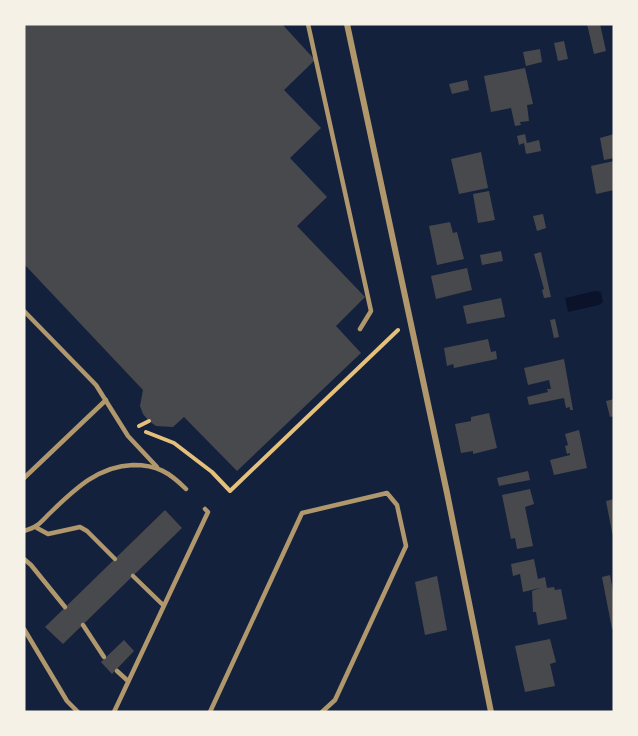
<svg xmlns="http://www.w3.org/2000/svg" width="638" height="736" viewBox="0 0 638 736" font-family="'Archivo Narrow',sans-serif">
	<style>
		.water { fill: #0b132b }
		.building { fill: #48494c }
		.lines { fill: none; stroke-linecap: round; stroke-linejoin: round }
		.path { stroke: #e5c07b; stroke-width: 4 }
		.service { stroke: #b1986c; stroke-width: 4.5 }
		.minor { stroke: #b1986c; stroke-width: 6 }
	</style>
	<rect width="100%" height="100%" fill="#14213d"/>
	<polygon class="water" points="595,291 601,292 603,302 599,305 568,312 565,298"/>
	<g class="building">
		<polygon points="24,24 282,24 315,60 284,90 321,128 290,158 327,197 297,226 365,297 336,326 361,353 237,471 184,417 173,427 156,426 149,421 143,414 140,406 143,390 24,264"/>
		<polygon points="587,24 600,24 606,51 594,54"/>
		<polygon points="564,41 568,59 558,61 554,43"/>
		<polygon points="540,49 542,62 526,66 523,52"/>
		<polygon points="525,68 533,104 527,105 529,121 520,122 521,125 515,126 511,108 491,112 484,76"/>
		<polygon points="467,80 469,90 452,94 449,84"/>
		<polygon points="525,134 527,143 539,140 541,151 526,154 524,143 519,145 517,136"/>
		<polygon points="614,134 614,158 604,160 600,138"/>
		<polygon points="481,152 488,188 459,194 451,159"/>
		<polygon points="614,161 614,190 596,194 591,166"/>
		<polygon points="489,191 495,220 478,223 473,194"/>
		<polygon points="543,214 546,228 537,231 533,216"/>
		<polygon points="450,222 453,233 457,232 464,259 437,265 429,226"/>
		<polygon points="501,251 503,261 482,265 480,255"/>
		<polygon points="541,252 551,297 544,298 542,290 544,289 534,254"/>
		<polygon points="467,268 472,290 436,299 431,276"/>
		<polygon points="501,298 505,317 467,324 463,306"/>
		<polygon points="555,319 559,337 554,338 550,320"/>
		<polygon points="488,339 491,352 496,351 497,359 454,368 453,364 447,366 444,348"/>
		<polygon points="564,359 573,410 570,410 570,407 566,408 564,398 529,405 527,397 548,392 547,389 551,389 549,380 528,385 524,368"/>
		<polygon points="614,399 614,416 610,417 606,401"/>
		<polygon points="489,413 497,448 473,454 473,451 461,453 455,424 471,421 471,417"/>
		<polygon points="579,430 587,468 554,475 550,460 570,455 570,453 567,454 565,446 568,445 565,434"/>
		<polygon points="528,471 530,480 499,486 497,478"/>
		<polygon points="530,489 534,504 525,507 533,546 517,549 515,538 511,539 502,495"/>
		<polygon points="614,499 614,537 613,537 606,501"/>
		<polygon points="165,510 182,528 63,644 45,627"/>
		<polygon points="534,559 538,579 545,577 547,588 554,587 555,590 561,589 567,619 538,625 536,612 533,612 532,591 540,588 523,592 520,574 513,576 511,564"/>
		<polygon points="610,575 614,597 614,628 612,629 602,577"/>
		<polygon points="437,576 447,630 425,635 415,582"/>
		<polygon points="550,639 556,662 550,664 555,686 525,692 515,646"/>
		<polygon points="124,640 134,651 112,674 101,662"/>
	</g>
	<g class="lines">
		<g class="path">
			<polyline points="139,426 149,421"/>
			<polyline points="146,432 174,443 212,472 230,491 398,330"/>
		</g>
		<g class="service">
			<polyline points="308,24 371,311 360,329"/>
			<polyline points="24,311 96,385 128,436 157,467"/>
			<polyline points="24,478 106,400"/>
			<polyline points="37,528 48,534 80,527 87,531 115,559"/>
			<path d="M24,531C38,527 40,523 50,513C74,490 98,466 133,465C157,465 169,472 186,489"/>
			<polyline points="24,559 31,565 65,607"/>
			<polyline points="133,576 163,605"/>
			<polyline points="83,625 104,657"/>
			<polyline points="24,629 67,701 78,712"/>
			<polyline points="117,671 128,681"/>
			<polyline points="114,712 208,512 205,509"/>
			<polyline points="210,712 302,513 387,493 397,505 406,546 335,700 322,712"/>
		</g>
		<polyline class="minor" points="347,24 447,493 491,712"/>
	</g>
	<rect width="638" height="736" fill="none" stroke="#f6f1e7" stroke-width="51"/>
</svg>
